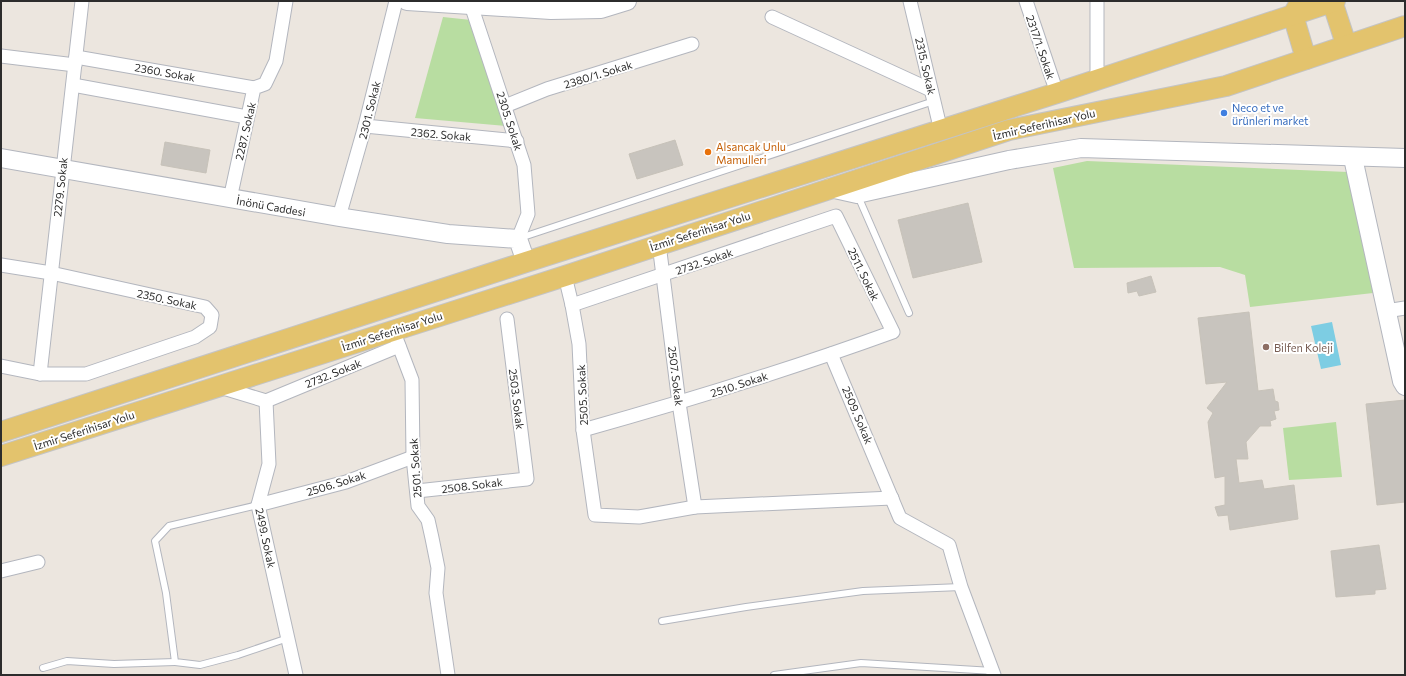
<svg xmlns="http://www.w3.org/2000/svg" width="1406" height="676" viewBox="0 0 1406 676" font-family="Commissioner,sans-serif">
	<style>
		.green { fill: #b8dda1 }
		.water { fill: #7dcde3 }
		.building { fill: #c8c4be; stroke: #c7c2b9 }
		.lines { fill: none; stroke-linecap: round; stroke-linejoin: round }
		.lane-casing { stroke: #b3b6be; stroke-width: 8 }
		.street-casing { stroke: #b3b6be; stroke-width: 15 }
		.secondary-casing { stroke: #b3b6be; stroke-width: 20 }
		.primary-casing { stroke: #c4c4c4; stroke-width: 22 }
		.lane { stroke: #fff; stroke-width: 6 }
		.street { stroke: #fff; stroke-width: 13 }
		.secondary { stroke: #fff; stroke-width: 18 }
		.primary { stroke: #e3c36d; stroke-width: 20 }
		.shop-dot { fill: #3f7fe0; stroke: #fff; stroke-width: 1.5 }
		.food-dot { fill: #e8710a; stroke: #fff; stroke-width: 1.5 }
		.education-dot { fill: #8d6e63; stroke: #fff; stroke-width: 1.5 }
		.labels { text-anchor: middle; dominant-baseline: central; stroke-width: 4; stroke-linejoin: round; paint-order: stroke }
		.street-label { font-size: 11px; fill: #2c2c2c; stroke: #fff }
		.shop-label { font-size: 11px; fill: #366cbe; stroke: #fff; text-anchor: start }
		.food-label { font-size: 11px; fill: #c56008; stroke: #fff; text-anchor: start }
		.education-label { font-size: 11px; fill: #785e54; stroke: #fff; text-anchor: start }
	</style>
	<rect width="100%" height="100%" fill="#ece6df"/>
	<g class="green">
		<polygon points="443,17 471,20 506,126 415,118"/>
		<polygon points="1087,161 1348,172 1373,293 1250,307 1245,275 1220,267 1074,268 1053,168"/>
		<polygon points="1336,422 1342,477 1289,480 1283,428"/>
	</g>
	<polygon class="water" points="1332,322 1341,365 1321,369 1311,326"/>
	<g class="building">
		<polygon points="675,140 683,165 637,179 629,154"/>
		<polygon points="165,142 210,150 206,173 161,165"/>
		<polygon points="968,203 982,262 913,278 898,220"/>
		<polygon points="1151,276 1156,292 1139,296 1137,291 1128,293 1127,283"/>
		<polygon points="1249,312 1258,391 1273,389 1275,401 1278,402 1279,410 1274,411 1276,419 1270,421 1271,426 1260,426 1246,442 1248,459 1236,459 1239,483 1262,480 1264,489 1294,485 1298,519 1230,530 1228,515 1218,516 1215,507 1225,505 1225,476 1215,478 1208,422 1213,413 1207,408 1227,382 1206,384 1198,318"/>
		<polygon points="1405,400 1405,502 1377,505 1366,404"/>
		<polygon points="1379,545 1386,589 1375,590 1375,594 1336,597 1331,551"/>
	</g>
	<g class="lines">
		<g class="lane-casing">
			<g id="lane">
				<polyline points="858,196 909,313"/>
				<polyline points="520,238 934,101"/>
				<polyline points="258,505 169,526 155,541 166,593 175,662 200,665 238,655 288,638"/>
				<polyline points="662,621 746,607 863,591 961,587"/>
				<polyline points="43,668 67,661 114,664 175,662"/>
				<polyline points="774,675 861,663 993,671"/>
			</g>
		</g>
		<g class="street-casing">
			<g id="street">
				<polyline points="910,1 941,131"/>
				<polyline points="1026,1 1057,93"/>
				<polyline points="471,5 524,165 528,214 518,239"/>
				<polyline points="772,17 931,90"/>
				<polyline points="1,56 75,65"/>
				<polyline points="76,57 254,88"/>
				<polyline points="1097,80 1097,1"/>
				<polyline points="73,85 247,117"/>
				<polyline points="505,106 547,89 692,44"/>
				<polyline points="365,126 517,141"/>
				<polyline points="230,199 254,88 265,84 276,61 286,1"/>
				<polyline points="339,217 365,126 396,1"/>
				<polyline points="659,244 679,403 695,507"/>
				<polyline points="1,265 51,273 205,307 212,315 210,327 195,337 86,374 40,374 1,366"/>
				<polyline points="565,276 572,305 579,344 583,430 595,515 639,517 695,507 892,498"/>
				<path d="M572,305L836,216L893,332C791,369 687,401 583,430"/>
				<polyline points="1386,311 1405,308"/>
				<polyline points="393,330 412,380 413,457 418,506 428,520 432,538 438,568 436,593 448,675"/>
				<polyline points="831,354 900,518 949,545 961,587 994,675"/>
				<polyline points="40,374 82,1"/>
				<polyline points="220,387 266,401"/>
				<polyline points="266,401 269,464 258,505 296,675"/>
				<polyline points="266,401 399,346"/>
				<polyline points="417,491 527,479 507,319"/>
				<polyline points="258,505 346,482 413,457"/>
				<polyline points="1,571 38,562"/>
			</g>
		</g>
		<g class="secondary-casing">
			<g id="secondary">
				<polyline points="407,1 551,10 601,9 627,1"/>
				<polyline points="1,158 339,217 448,234 518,239 526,262"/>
				<polyline points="1353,158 1402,381 1405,386"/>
				<polyline points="830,188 857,194 1009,160 1081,148 1405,158"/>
			</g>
		</g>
		<g class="primary-casing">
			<g id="primary">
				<polyline points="1332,1 1346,44"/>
				<polyline points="1299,4 1293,15 1306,59"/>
				<polyline points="1,432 526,262 1057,93 1335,1"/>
				<polyline points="1,456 565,276 1009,130 1226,86 1405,26"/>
			</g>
		</g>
		<use href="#lane" class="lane"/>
		<use href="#street" class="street"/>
		<use href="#secondary" class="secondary"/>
		<use href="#primary" class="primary"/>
	</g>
	<circle class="shop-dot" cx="1224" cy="113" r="4"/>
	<circle class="food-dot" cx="708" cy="152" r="4"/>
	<circle class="education-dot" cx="1266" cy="347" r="4"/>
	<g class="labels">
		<g class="street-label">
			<text transform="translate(1041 47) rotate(71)">2317/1. Sokak</text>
			<text transform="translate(926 66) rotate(77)">2315. Sokak</text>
			<text transform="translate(165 72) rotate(10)">2360. Sokak</text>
			<text transform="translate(598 74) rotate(-17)">2380/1. Sokak</text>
			<text transform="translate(369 110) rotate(-76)">2301. Sokak</text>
			<text transform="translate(510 121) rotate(72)">2305. Sokak</text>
			<text transform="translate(1044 124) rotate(-13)">İzmir Seferihisar Yolu</text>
			<text transform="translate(245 131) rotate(-77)">2287. Sokak</text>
			<text transform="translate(441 134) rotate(5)">2362. Sokak</text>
			<text transform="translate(60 187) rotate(-84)">2279. Sokak</text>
			<text transform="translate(271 206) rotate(10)">İnönü Caddesi</text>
			<text transform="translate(700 231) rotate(-18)">İzmir Seferihisar Yolu</text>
			<text transform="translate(704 261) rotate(-19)">2732. Sokak</text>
			<text transform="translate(864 274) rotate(64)">2511. Sokak</text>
			<text transform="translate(167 299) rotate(12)">2350. Sokak</text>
			<text transform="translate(392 331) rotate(-18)">İzmir Seferihisar Yolu</text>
			<text transform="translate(333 373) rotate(-22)">2732. Sokak</text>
			<text transform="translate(676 376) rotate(83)">2507. Sokak</text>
			<text transform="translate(739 384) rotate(-18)">2510. Sokak</text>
			<text transform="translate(582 395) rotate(-93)">2505. Sokak</text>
			<text transform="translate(517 399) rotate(83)">2503. Sokak</text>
			<text transform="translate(858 415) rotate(67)">2509. Sokak</text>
			<text transform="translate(84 430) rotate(-18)">İzmir Seferihisar Yolu</text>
			<text transform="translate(415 468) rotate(-94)">2501. Sokak</text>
			<text transform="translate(336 483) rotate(-17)">2506. Sokak</text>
			<text transform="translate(472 485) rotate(-7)">2508. Sokak</text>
			<text transform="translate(266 538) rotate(78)">2499. Sokak</text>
		</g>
		<g class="shop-label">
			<text x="1232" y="107">Neco et ve<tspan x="1232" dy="13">ürünleri market</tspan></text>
		</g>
		<g class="food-label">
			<text x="716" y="146">Alsancak Unlu<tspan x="716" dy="13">Mamulleri</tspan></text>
		</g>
		<g class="education-label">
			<text x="1274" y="347">Bilfen Koleji</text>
		</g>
	</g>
	<rect width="1406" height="676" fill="none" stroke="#2c2c2c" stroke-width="4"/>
</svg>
